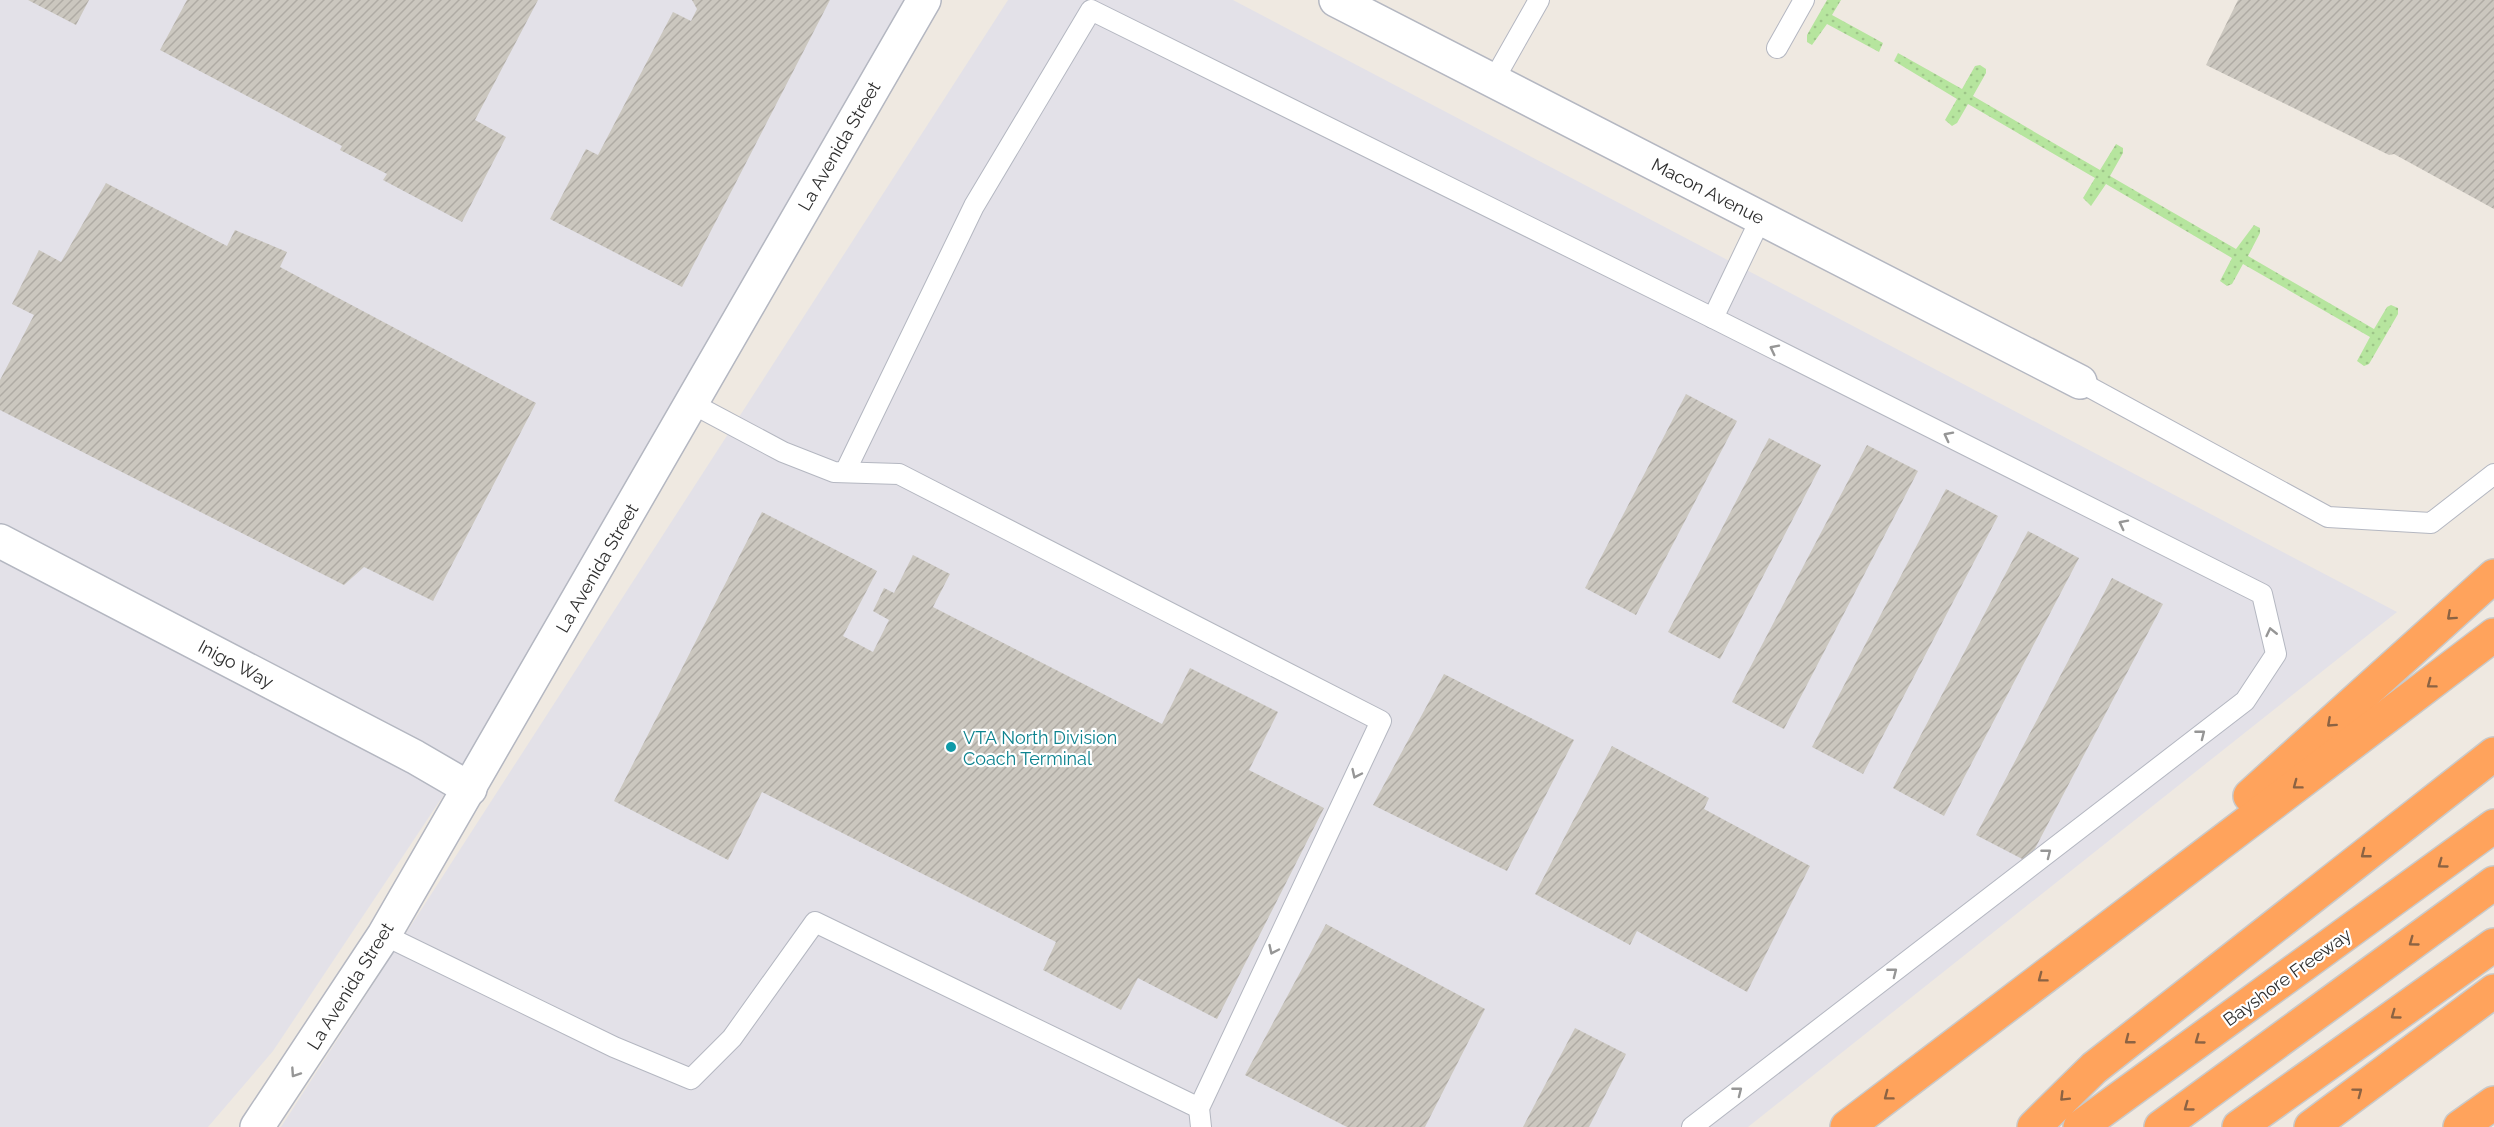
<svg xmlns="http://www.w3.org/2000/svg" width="2494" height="1127" viewBox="0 0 2494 1127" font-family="Raleway,sans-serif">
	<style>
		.industrial { fill: #e3e1e8 }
		.grass { fill: url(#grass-dots) }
		.building { fill: url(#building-hatch) }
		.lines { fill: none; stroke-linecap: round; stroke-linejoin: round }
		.service-casing { stroke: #b4b7c1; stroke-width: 22 }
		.minor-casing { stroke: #b4b7c1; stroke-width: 36 }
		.motorway-casing { stroke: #c9c9c9; stroke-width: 36 }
		.service { stroke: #fff; stroke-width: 20 }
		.minor { stroke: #fff; stroke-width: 33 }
		.motorway { stroke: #ffa35c; stroke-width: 33 }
		.oneway { stroke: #969696 }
		.oneway2 { stroke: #8c6343 }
		.culture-dot { fill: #0f9aa8; stroke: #fff; stroke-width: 2 }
		.labels { text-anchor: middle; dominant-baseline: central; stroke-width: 4.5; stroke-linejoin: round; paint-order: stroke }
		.street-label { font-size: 18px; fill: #2e2e2e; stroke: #fff }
		.culture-label { font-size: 18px; fill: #0d838f; stroke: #fff; text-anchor: start }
	</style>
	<defs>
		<pattern id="grass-dots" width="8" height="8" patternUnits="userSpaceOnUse" patternTransform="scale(1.5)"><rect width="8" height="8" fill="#b6e59e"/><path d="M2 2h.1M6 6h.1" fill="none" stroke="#9dc588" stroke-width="1.8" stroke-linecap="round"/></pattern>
		<pattern id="building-hatch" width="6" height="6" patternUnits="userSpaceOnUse" patternTransform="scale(1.5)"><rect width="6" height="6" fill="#cbc7bf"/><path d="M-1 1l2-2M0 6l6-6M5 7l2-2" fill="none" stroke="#afaba4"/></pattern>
	</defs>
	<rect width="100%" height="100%" fill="#efe9e1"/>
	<g class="industrial">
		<polygon points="0,0 908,0 551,634 273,1051 208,1127 0,1127"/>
		<polygon points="1008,0 1233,0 2397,612 1748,1127 281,1127"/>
	</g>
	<g class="grass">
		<polygon points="1827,0 1841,0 1832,15 1883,43 1879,52 1827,24 1812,45 1807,42 1807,35"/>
		<polygon points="1898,53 1962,89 1975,66 1980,65 1986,69 1986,73 1973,96 2100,170 2116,144 2123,148 2123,153 2110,176 2236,249 2254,225 2260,228 2260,233 2248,256 2374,329 2387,307 2391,305 2398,308 2398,314 2369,364 2364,366 2357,361 2370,337 2243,264 2232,284 2227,286 2220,281 2232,258 2106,184 2091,206 2083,198 2095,178 1968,104 1957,123 1952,126 1945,120 1957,99 1894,61"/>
	</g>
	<g class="building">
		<polygon points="28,0 89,0 76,25"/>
		<polygon points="187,0 538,0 475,120 506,137 462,222 383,180 387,174 340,150 342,146 160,50"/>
		<polygon points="692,0 830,0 682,287 550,219 586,149 598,155 673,12 691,21 697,9"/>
		<polygon points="2238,0 2494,0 2494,209 2394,154 2389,155 2206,65"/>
		<polygon points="106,183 227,246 235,230 287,252 280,267 536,403 433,601 364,567 344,585 0,410 0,380 34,315 12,304 39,250 61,262"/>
		<polygon points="1686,394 1737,421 1636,615 1585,588"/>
		<polygon points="1769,438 1821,465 1720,659 1668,632"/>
		<polygon points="1867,445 1918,471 1784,729 1732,702"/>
		<polygon points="1946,489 1998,516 1863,774 1812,747"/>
		<polygon points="762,512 877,571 843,636 873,652 889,620 873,611 884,588 894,593 913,555 950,574 933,607 1162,724 1190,668 1278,712 1249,770 1324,808 1217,1019 1138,978 1121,1010 1043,970 1056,942 762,792 728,860 614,801"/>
		<polygon points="2028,531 2079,558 1944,816 1893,788"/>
		<polygon points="2112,578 2163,604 2028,862 1976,835"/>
		<polygon points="1444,674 1574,740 1507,871 1373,805"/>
		<polygon points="1612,746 1709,798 1704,809 1810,866 1747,992 1637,931 1630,945 1535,894"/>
		<polygon points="1326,924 1485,1009 1425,1127 1347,1127 1245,1075"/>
		<polygon points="1575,1028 1626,1054 1589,1127 1523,1127"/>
	</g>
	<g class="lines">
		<g class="service-casing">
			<g id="service">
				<polyline points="1777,48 1804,0"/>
				<polyline points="1492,83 1539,0"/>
				<polyline points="1713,318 1761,218"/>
				<polyline points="2080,382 2328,517 2431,523 2494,474"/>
				<polyline points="691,403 783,452 834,472 899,474 1381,721 1199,1108 1201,1127"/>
				<polyline points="845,472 974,206 1091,10 1713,318 2262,594 2276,654 2245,701 1692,1127"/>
				<polyline points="384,935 614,1047 691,1079 732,1038 815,922 1199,1108"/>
			</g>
		</g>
		<g class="minor-casing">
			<g id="minor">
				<polyline points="1336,0 2080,382"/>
				<polyline points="0,541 415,757 470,789"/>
				<polyline points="257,1127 384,935 924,0"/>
			</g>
		</g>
		<g class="motorway-casing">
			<g id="motorway">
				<polyline points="2250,796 2494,576"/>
				<polyline points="1847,1127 2494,635"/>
				<polyline points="2034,1127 2094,1068 2494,754"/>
				<polyline points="2080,1127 2494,826"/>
				<polyline points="2161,1127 2494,883"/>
				<polyline points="2239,1127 2494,945"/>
				<polyline points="2311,1127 2494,991"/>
				<polyline points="2460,1127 2494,1103"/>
			</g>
		</g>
		<use href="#service" class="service"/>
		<use href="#minor" class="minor"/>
		<use href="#motorway" class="motorway"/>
	</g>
	<defs><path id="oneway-chevron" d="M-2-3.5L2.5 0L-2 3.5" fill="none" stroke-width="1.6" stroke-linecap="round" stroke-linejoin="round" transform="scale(1.5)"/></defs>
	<g class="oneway">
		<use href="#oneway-chevron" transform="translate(1774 349) rotate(-153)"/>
		<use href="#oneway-chevron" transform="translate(1948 436) rotate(-153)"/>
		<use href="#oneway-chevron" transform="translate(2123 524) rotate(-153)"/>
		<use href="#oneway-chevron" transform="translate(2271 632) rotate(-103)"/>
		<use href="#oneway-chevron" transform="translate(2201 734) rotate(-38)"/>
		<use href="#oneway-chevron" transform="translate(1356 774) rotate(115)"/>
		<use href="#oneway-chevron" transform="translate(2047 853) rotate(-38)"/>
		<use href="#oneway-chevron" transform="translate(1273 950) rotate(115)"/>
		<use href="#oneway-chevron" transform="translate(1893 972) rotate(-38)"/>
		<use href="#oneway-chevron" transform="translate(295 1073) rotate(124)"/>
		<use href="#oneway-chevron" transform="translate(1738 1091) rotate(-38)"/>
	</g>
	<g class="oneway2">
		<use href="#oneway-chevron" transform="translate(2451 616) rotate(138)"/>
		<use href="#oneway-chevron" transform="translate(2431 684) rotate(143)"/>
		<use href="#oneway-chevron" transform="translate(2331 723) rotate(138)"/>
		<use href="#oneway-chevron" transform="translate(2297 785) rotate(143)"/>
		<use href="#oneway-chevron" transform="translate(2365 854) rotate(142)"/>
		<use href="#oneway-chevron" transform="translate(2442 864) rotate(144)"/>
		<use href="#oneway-chevron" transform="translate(2413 942) rotate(144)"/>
		<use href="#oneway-chevron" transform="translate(2042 978) rotate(143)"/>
		<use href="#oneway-chevron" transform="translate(2395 1015) rotate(144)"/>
		<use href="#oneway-chevron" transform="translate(2129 1040) rotate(142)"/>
		<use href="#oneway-chevron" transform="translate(2199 1040) rotate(144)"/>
		<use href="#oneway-chevron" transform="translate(2358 1092) rotate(-37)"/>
		<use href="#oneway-chevron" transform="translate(1888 1096) rotate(143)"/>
		<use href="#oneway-chevron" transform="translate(2064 1097) rotate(135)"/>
		<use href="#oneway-chevron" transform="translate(2188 1107) rotate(144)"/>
	</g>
	<circle class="culture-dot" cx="951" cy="747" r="6"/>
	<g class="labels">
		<g class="street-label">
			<text transform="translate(839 146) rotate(-60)">La Avenida Street</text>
			<text transform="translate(1708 191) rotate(27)">Macon Avenue</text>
			<text transform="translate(597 568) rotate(-60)">La Avenida Street</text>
			<text transform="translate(236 664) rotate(28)">Inigo Way</text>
			<text transform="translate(2287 977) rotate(-36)">Bayshore Freeway</text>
			<text transform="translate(350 986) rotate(-58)">La Avenida Street</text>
		</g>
		<g class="culture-label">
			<text x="963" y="737">VTA North Division<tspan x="963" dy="21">Coach Terminal</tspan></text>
		</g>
	</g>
</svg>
